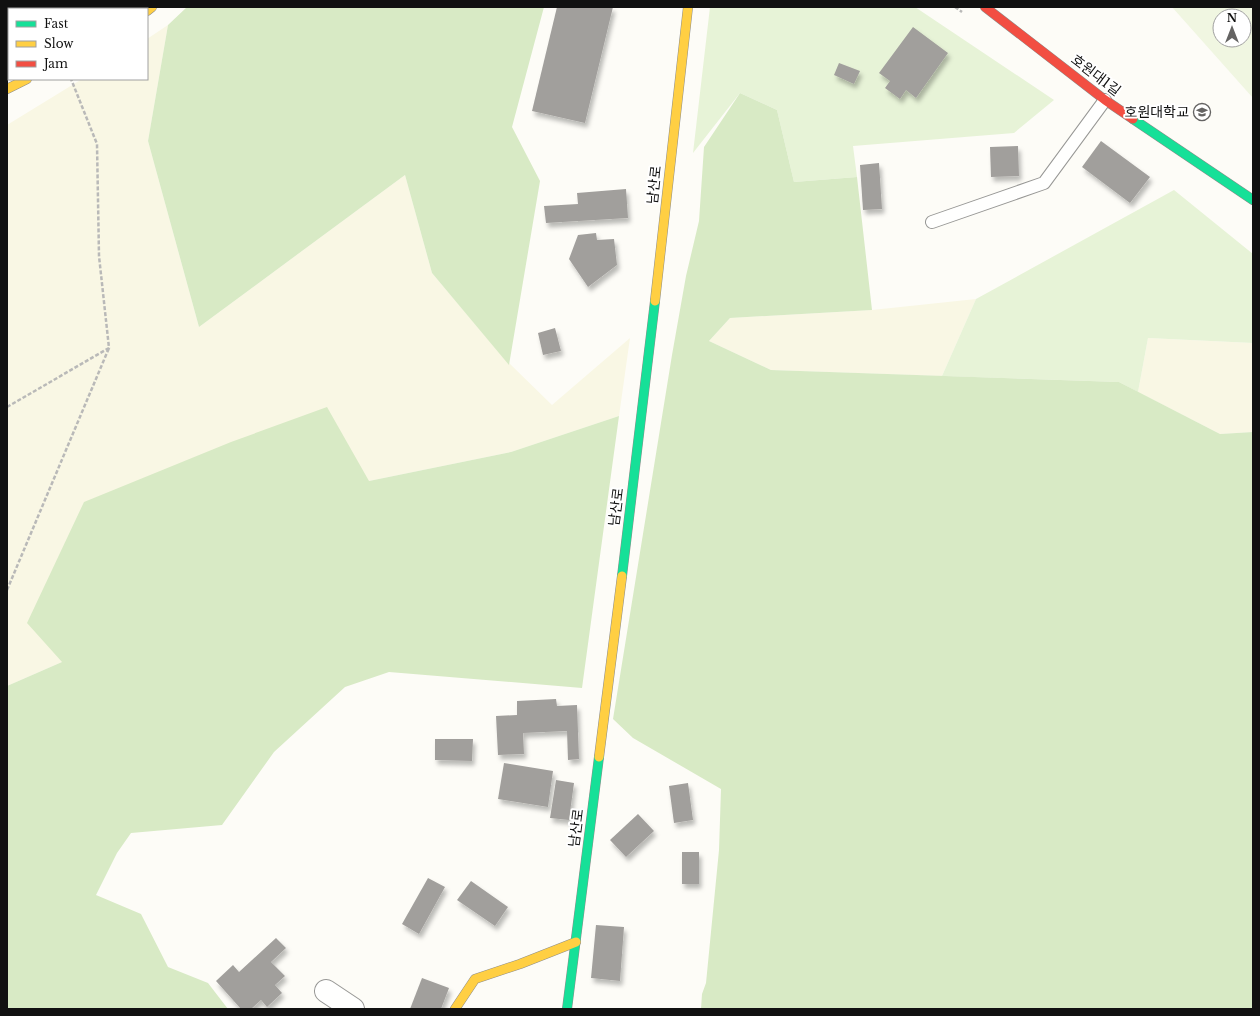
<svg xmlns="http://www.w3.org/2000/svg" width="1260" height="1016" viewBox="0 0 1260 1016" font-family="'Libre Baskerville','Noto Sans KR',serif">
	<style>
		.farmland { fill: #f9f7e4 }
		.green { fill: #e7f3d7 }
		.forest { fill: #d8eac5 }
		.pitch { fill: #f0f6e1; fill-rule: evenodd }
		.building { fill: #a19f9c; filter: url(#shadow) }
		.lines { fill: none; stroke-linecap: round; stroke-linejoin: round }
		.lane-casing { stroke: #979795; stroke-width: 14 }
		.street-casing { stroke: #979795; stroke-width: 24 }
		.fast-casing { stroke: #8e8d8b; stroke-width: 10 }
		.slow-casing { stroke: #8e8d8b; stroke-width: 10 }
		.jam-casing { stroke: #8e8d8b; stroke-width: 10 }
		.path { stroke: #b9b9b8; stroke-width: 2.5; stroke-dasharray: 4 2; stroke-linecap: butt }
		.lane { stroke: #fffffe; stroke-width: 12 }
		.street { stroke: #fffffe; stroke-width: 22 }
		.fast { stroke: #16e098; stroke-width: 9 }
		.slow { stroke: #ffcf43; stroke-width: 9 }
		.jam { stroke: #f24e42; stroke-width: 9 }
		.labels { text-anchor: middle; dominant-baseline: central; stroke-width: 4; stroke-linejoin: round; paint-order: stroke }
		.street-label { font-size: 14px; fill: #111; stroke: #fff }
		.poi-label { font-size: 14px; fill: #111; stroke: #fff; text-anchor: end }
	</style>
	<defs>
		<filter id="shadow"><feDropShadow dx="2.5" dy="4.5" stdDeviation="2" flood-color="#0004"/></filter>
	</defs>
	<rect width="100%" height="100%" fill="#fdfcf7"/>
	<g class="farmland">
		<polygon points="7,7 121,7 118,9 9,9 9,69 7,70"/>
		<polygon points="168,25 148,141 199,327 405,175 432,273 503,357 552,405 630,338 619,416 511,452 369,481 62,662 7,686 7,125 82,79 147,79 147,39"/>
		<polygon points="976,299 942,376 771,370 709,341 730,318 872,310"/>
		<polygon points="1148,338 1253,343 1253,432 1220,434 1138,392"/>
	</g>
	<g class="green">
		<polygon points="710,7 915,7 1054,100 1014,133 853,146 857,177 794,182 777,110 740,93 693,153"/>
		<polygon points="1174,190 1253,254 1253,343 1148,338 1138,392 1119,382 942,376 976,299"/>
	</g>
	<g class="forest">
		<polygon points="187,7 544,7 512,127 540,181 509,365 432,273 405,175 199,327 148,141 168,25"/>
		<polygon points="740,93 777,110 794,182 857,177 872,310 730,318 709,341 771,370 1119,382 1220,434 1253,432 1253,1009 701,1009 702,994 706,983 719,850 721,789 633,738 613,719 672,355 686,276 699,221 704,147"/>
		<polygon points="327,407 369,481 511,452 619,416 582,688 389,672 345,687 274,752 222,825 131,833 117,853 96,895 141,914 168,967 208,983 228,1009 7,1009 7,686 62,662 27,623 84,502 231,442"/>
	</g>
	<path class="pitch" d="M1172,7H1253V98ZM1220,16H1244V40H1220Z"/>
	<g class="building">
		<polygon points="557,7 613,7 585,123 532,111"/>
		<polygon points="913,27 948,53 916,98 906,90 900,99 885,88 890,81 879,73"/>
		<polygon points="839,63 860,71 854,84 834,75"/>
		<polygon points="1101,141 1150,177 1130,203 1082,167"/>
		<polygon points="1018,146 1019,176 991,177 990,147"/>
		<polygon points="879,163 882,209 863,210 860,165"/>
		<polygon points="626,189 628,218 546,223 544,206 578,204 577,193"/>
		<polygon points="596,233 597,240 614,239 617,265 588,287 569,259 578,235"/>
		<polygon points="555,328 561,351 543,355 538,333"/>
		<polygon points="556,699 557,706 577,705 579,759 568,760 567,731 523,733 524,754 498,755 496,716 517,715 517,701"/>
		<polygon points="435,739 473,739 472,761 435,760"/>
		<polygon points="504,763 553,771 548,807 498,799"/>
		<polygon points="556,780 574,783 569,820 550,818"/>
		<polygon points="688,783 693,820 674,823 669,786"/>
		<polygon points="638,814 654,831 626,857 610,840"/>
		<rect x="682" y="852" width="17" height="32"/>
		<polygon points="428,878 445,887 419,934 402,924"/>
		<polygon points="471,881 508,907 495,926 457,900"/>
		<polygon points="596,925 624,927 620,981 591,978"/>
		<polygon points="276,938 286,948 271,962 285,976 275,985 282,993 267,1007 261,1000 251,1009 241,1009 216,981 233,965 239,972"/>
		<polygon points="422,978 449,988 441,1009 410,1009"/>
	</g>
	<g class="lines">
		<g class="lane-casing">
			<polyline id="lane" points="932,222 1044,183 1105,100"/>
		</g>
		<g class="street-casing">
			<polyline id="street" points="326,991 353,1009"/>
		</g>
		<g class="fast-casing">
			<g id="fast">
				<polyline points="1133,119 1253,200"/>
				<polyline points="622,576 655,301"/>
				<polyline points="567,1009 599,757"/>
			</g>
		</g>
		<g class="slow-casing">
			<g id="slow">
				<polyline points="147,11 152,7"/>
				<polyline points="7,89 27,79"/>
				<polyline points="655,301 688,7"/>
				<polyline points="599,757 622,576"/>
				<polyline points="455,1009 475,979 520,964 576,942"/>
			</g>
		</g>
		<g class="jam-casing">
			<polyline id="jam" points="985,7 1105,100 1133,119"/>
		</g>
		<g class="path">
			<polyline points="955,7 962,12"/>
			<polyline points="7,407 109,348 99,256 97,144 71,79"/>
			<polyline points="7,590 109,348"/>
		</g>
		<use href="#lane" class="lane"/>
		<use href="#street" class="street"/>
		<use href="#fast" class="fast"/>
		<use href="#slow" class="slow"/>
		<use href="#jam" class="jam"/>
	</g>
	<defs>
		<g id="university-ring" transform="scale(0.9)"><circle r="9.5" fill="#fff" stroke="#646362" stroke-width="1.5"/><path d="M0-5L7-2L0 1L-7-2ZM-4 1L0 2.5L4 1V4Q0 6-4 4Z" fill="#646362"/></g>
	</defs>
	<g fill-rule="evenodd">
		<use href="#university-ring" x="1202" y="112"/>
	</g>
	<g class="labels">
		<g class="street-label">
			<text transform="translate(1096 75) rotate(37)">호원대1길</text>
			<text transform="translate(654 185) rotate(-84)">남산로</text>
			<text transform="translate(616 507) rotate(-83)">남산로</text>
			<text transform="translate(576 828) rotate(-83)">남산로</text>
		</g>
		<g class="poi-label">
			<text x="1189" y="112">호원대학교</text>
		</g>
	</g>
	<rect width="1260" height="1016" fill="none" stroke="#111111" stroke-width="16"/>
	<rect x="8" y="8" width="140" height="72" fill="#ffffff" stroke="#a0a0a0"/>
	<rect x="16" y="21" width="20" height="6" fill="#16e098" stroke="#a0a0a0"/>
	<text x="44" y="28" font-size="12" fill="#111111">Fast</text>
	<rect x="16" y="41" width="20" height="6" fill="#ffcf43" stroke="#a0a0a0"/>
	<text x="44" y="48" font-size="12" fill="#111111">Slow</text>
	<rect x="16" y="61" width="20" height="6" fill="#f24e42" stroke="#a0a0a0"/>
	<text x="44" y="68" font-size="12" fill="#111111">Jam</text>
	<g transform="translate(1232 28)"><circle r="19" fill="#ffffff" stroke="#a0a0a0"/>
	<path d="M0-3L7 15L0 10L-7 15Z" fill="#646362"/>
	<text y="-6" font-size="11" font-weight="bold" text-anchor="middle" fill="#111111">N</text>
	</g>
</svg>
